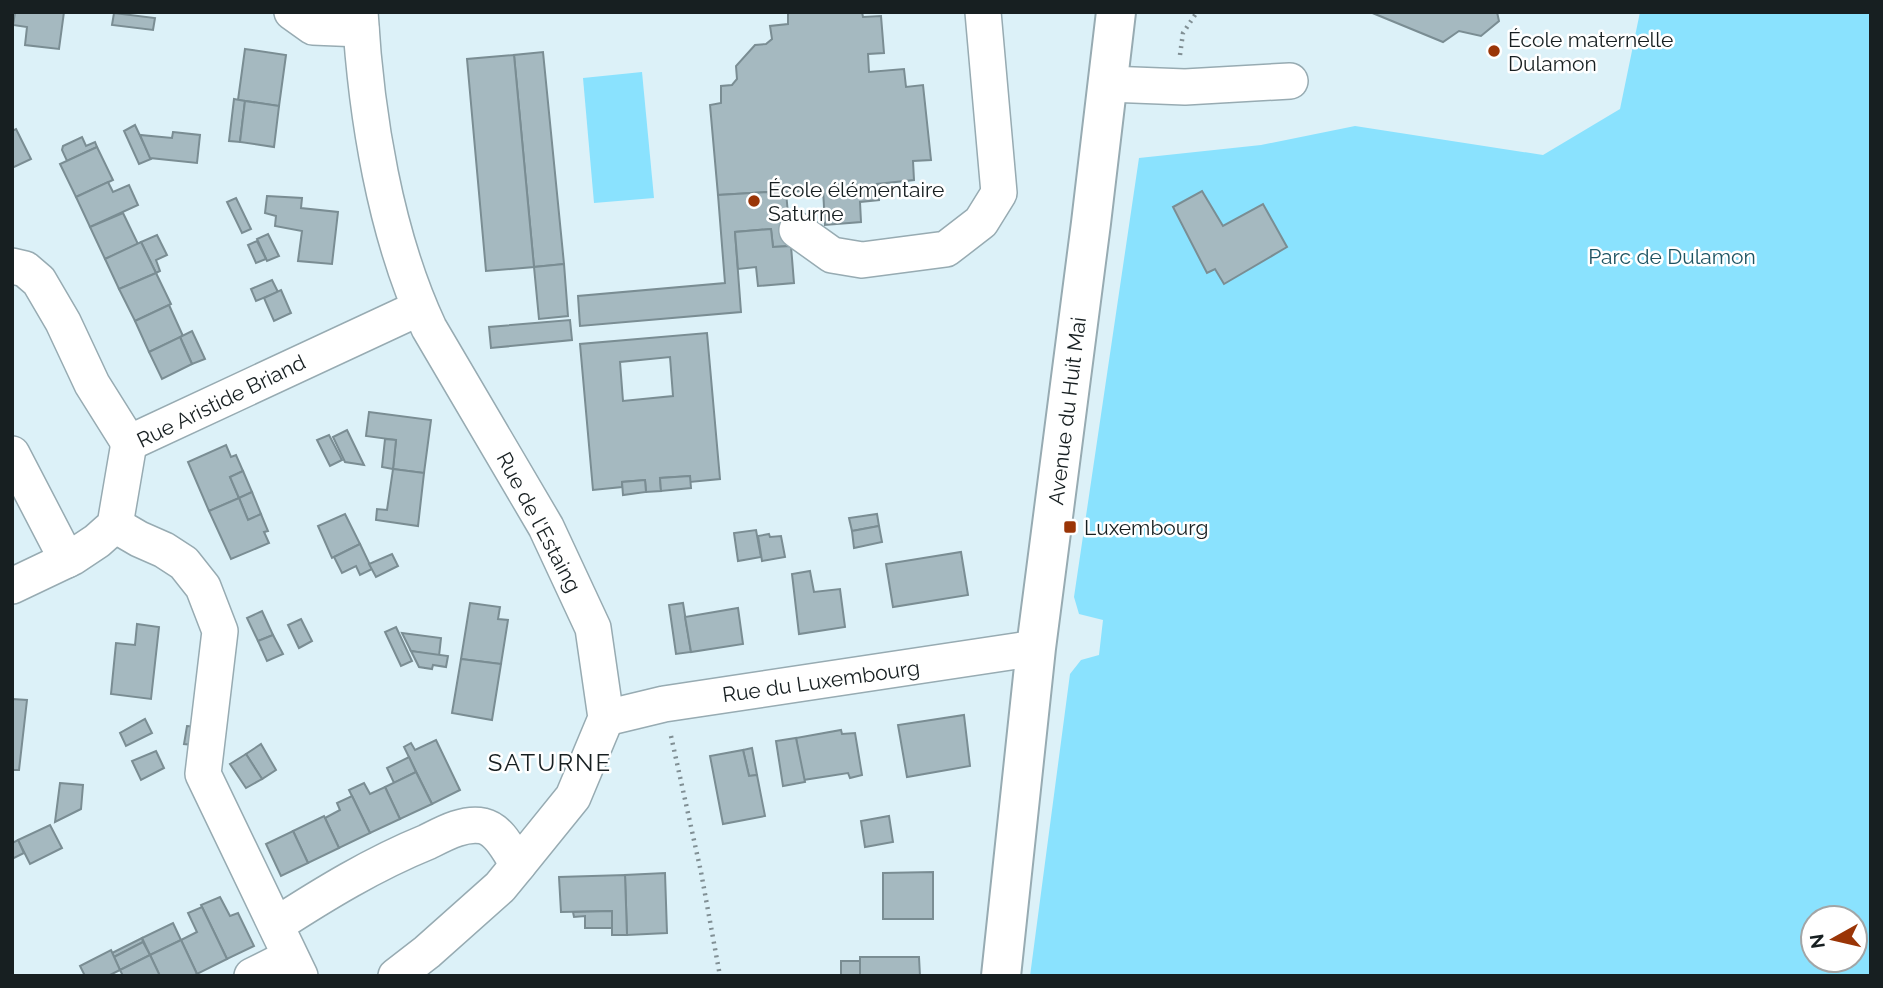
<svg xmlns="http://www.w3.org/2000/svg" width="1883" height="988" viewBox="0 0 1883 988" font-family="Raleway,sans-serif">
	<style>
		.green { fill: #8ae2fe; fill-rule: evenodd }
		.building { fill: #a5b9c0; stroke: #7a8d93; stroke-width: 2; fill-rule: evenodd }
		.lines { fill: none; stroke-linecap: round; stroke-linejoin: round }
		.minor-casing { stroke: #97abb2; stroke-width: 38 }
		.major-casing { stroke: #97abb2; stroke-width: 42 }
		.path { stroke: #808f94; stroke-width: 4.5; stroke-dasharray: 2 5; stroke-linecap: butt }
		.minor { stroke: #fff; stroke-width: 35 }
		.major { stroke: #fff; stroke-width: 38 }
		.poi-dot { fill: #9a3507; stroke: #fff; stroke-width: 2.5 }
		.labels { text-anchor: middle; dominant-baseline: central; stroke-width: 5; stroke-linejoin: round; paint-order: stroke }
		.poi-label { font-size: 21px; fill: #171f21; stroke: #fff; text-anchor: start }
		.park-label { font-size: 21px; fill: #1d5362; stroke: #fff }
		.street-label { font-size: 21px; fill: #171f21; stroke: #fff }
		.quarter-label { font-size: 24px; letter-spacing: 2px; fill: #171f21; stroke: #fff }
	</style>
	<rect width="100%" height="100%" fill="#dcf1f8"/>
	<g class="green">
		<path d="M1640,12H1871V976H1030L1070,674L1081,660L1099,655L1103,620L1079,614L1074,597L1139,158L1261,145L1355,126L1543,155L1620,109ZM1813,918H1855V960H1813Z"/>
		<polygon points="642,72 654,198 594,203 583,78"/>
	</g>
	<g class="building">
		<polygon points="15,12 64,12 59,49 25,45 27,27 13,25"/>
		<polygon points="788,12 862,12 863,17 881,16 884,53 868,54 869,72 904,69 906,87 923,85 931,160 913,161 914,180 877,184 879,200 860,202 861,222 825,225 823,189 768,194 768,192 718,195 710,105 721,103 721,86 732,85 737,79 736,66 755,45 766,44 772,39 770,26 788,24"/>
		<polygon points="1370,12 1497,12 1499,21 1481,36 1459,31 1443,42"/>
		<polygon points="114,13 155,18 153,30 112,25"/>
		<polygon points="245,49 286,55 279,106 238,100"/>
		<polygon points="543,52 564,264 534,267 514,55"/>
		<polygon points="514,55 534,267 486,271 467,59"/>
		<polygon points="234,99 245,101 240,142 229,141"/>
		<polygon points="245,101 279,106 274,147 240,142"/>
		<polygon points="135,125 151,159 139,164 124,131"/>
		<polygon points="16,129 31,159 12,168 12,131"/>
		<polygon points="173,132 200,135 197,163 150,158 140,135 172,138"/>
		<polygon points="82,137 86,146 95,142 97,147 67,161 62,150 63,146"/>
		<polygon points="97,147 113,180 76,197 60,164"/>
		<polygon points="108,182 113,192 129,185 138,205 90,227 76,197"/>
		<polygon points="1202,191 1223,226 1263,204 1287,247 1224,284 1215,269 1207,273 1173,207"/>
		<polygon points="768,192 768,194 786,192 791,246 773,247 771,229 735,232 741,312 580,326 578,296 725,283 718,195"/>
		<polygon points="267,196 302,198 301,208 338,212 332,264 298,261 302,231 275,226 276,216 265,213"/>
		<polygon points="236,198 251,229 242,233 227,202"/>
		<polygon points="123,213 138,244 105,259 90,227"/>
		<polygon points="771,229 773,247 791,246 794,283 758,286 756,267 738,269 735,232"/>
		<polygon points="268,234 279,256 267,261 257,239"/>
		<polygon points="157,235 167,255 156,260 160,271 156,273 141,242"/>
		<polygon points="257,241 266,259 256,263 248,245"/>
		<polygon points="141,242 156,273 119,289 105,259"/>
		<polygon points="564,264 568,316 539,319 534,267"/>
		<polygon points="156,273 171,304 135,321 119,289"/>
		<polygon points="272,280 278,292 256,301 251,289"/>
		<polygon points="281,290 291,313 274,321 264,298"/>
		<polygon points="169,305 183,336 149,352 135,321"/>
		<polygon points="570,320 572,340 491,348 489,327"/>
		<polygon points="192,331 205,359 192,364 180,337"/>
		<path d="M707,333L720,479L690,482V476L660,478L661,491L646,492L645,480L622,482V487L593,490L580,344ZM670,357L673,396L623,401L620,362Z"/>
		<polygon points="180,337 192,364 162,379 149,352"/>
		<polygon points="369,412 431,420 424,473 393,469 396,440 366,436"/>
		<polygon points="347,430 364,465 345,462 333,437"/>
		<polygon points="329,435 342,460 330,466 317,440"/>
		<polygon points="385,439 396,440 393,469 382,467"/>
		<polygon points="226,445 231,457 236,455 243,471 230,477 239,498 209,511 188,462"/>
		<polygon points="393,469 424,473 418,526 376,520 377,509 387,510"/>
		<polygon points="243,471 252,492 239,498 230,477"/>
		<polygon points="690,476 691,488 661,491 660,478"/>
		<polygon points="645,480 646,492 623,495 622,482"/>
		<polygon points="252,492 261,514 248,520 239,498"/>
		<polygon points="239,498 248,520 261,514 268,531 264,532 269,543 231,559 209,511"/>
		<polygon points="345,514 360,544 332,558 318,526"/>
		<polygon points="877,514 879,526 852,531 849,518"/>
		<polygon points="879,526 882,542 854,548 852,531"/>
		<polygon points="756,530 761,557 738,561 734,533"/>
		<polygon points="769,534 770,537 781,536 785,557 762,561 758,536"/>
		<polygon points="360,544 372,569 360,575 356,566 342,573 334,557"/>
		<polygon points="961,552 968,595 893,607 886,564"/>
		<polygon points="392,554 398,566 376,577 369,564"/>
		<polygon points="810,571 814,592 840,589 845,627 799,634 792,574"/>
		<polygon points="470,603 500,607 498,619 508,620 501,664 461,659"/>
		<polygon points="683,603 691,652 676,654 669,605"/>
		<polygon points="738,608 743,644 691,652 685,617"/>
		<polygon points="262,611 273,635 258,641 247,618"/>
		<polygon points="301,619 312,641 299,648 288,625"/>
		<polygon points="137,624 159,627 151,699 111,694 116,643 135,645"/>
		<polygon points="396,627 412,661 401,666 385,632"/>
		<polygon points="402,633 441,638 439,656 411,651"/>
		<polygon points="273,635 283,654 267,661 258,641"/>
		<polygon points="411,651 448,656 446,667 433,665 432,669 419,667"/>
		<polygon points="461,659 501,664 492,720 452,713"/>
		<polygon points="12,699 27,700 19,770 12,770"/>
		<polygon points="964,715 970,766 907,777 898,725"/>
		<polygon points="145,719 152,733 126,746 120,733"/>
		<polygon points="187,726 205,728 203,746 184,744"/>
		<polygon points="841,730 842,734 855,733 862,775 850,778 848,773 803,780 796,738"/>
		<polygon points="796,738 805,782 783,786 776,741"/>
		<polygon points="436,740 460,790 432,804 404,747 411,743 415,750"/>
		<polygon points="261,744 276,770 262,779 246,754"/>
		<polygon points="752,748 757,775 749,776 743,750"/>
		<polygon points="743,750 749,776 757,775 765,816 723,824 710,756"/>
		<polygon points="156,751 164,768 141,780 132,761"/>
		<polygon points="246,754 262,779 246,788 230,764"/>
		<polygon points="409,757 416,772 394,783 387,768"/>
		<polygon points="416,772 432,804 400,819 385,787"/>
		<polygon points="60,783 83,785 81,809 55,822"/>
		<polygon points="364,783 370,794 385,787 400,819 370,833 349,790"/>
		<polygon points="352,796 370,833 339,848 325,818 340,810 337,803"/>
		<polygon points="324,816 339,848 308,863 293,831"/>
		<polygon points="889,816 893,842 865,847 861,821"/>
		<polygon points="50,825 62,848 30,864 18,840"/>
		<polygon points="293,831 308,863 281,876 266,844"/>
		<polygon points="18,840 24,853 12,859 12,843"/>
		<polygon points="933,872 933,919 883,919 883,873"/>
		<polygon points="665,873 667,933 627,935 625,875"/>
		<polygon points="625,875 627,935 612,935 612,911 561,912 559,877"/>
		<polygon points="220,897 230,916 238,913 254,946 227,959 201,905"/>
		<polygon points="202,907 227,959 197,974 181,940 197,932 188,913"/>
		<polygon points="612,911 612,928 585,928 585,916 574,917 573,912"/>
		<polygon points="173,923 181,940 150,955 142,938"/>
		<polygon points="142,938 143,942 114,957 112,953"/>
		<polygon points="181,940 197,974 193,976 160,976 150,955"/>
		<polygon points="143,942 150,955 120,970 114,957"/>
		<polygon points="111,950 120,970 108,976 85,976 80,966"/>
		<polygon points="150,955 160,976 123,976 120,970"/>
		<polygon points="860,957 919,957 920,976 860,976"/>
		<rect x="841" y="961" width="19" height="15"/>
	</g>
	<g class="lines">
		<g class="minor-casing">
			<g id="minor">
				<polyline points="292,12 313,27 361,29"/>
				<path d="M360,12C366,115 385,234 429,328L546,527L593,628L606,718L573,797L518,865L500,887L427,952L396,976"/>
				<polyline points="1108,84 1185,87 1290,81"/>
				<polyline points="797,230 832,255 862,260 946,249 981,222 999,193 983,12"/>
				<polyline points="12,266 25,269 39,281 63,322 92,384 129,443"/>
				<polyline points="129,443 419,308"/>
				<polyline points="12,454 67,560"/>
				<polyline points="115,525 139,539 164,550 184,563 203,587 220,631 203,774 300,976"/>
				<polyline points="12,586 73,557 97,541 115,525 129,443"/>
				<polyline points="606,718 664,704 1036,648"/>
				<path d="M276,925C324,894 373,864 427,842C443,834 464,822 483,826C500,830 509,851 518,865"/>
				<polyline points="252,976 290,957"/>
			</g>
		</g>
		<g class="major-casing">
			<polyline id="major" points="1001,976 1036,648 1091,223 1116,12"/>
		</g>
		<g class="path">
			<polyline points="1180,55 1183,33 1197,12"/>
			<polyline points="671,736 701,872 720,976"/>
		</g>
		<use href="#minor" class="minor"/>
		<use href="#major" class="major"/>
	</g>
	<g class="poi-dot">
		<circle cx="1494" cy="51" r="7"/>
		<circle cx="754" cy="201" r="7"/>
		<rect x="1063" y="520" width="14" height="14" rx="3.5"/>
	</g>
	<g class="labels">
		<g class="poi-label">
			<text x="1508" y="39">École maternelle<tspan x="1508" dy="24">Dulamon</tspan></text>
			<text x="768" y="189">École élémentaire<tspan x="768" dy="24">Saturne</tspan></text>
			<text x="1084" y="527">Luxembourg</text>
		</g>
		<g class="park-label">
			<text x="1672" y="256">Parc de Dulamon</text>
		</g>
		<g class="street-label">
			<text transform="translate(221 401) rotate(-26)">Rue Aristide Briand</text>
			<text transform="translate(1067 411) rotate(-83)">Avenue du Huit Mai</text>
			<text transform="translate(539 522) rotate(62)">Rue de l'Estaing</text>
			<text transform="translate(821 681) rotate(-8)">Rue du Luxembourg</text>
		</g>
		<g class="quarter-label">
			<text x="550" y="762">SATURNE</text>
		</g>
	</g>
	<rect width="1883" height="988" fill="none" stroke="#171f21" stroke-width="28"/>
	<g transform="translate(1834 939) rotate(262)"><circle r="33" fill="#ffffff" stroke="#a2a5a6" stroke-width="2"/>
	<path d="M0-5L12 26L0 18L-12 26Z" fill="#9a3507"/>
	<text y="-10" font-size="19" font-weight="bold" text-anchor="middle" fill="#171f21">N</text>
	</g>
</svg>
